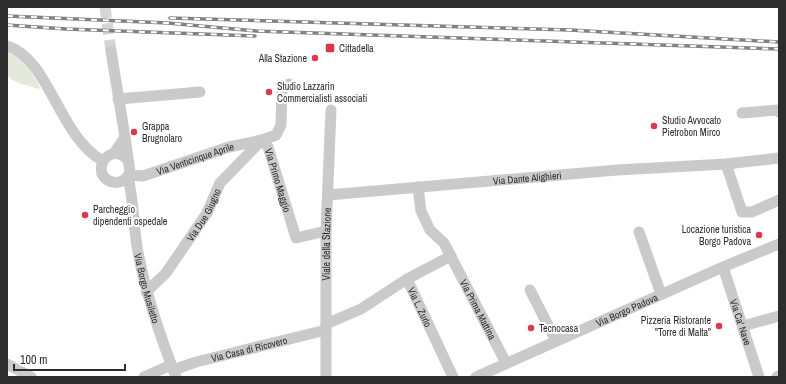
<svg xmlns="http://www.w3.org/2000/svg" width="786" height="384" viewBox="0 0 786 384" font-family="'Archivo Narrow',sans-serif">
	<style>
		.green { fill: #e3eadb }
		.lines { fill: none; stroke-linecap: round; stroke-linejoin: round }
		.minor-tunnel { stroke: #d5d5d5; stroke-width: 11; stroke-dasharray: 11 5.5; stroke-linecap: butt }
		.minor { stroke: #cacaca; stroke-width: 11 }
		.rail-casing { stroke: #828282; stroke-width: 3.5 }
		.rail { stroke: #fff; stroke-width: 2; stroke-dasharray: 6; stroke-linecap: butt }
		.poi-dot { fill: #d9394a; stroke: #fff; stroke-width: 1.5 }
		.labels { text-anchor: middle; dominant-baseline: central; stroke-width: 4; stroke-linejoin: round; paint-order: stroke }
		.poi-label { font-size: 10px; fill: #2d2d2d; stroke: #fff; text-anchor: start }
		.street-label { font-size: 10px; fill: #2d2d2d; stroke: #fff }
	</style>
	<rect width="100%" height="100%" fill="#fff"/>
	<path class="green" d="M7,52C25,60 32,72 41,89C36,89 31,86 26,85C3,80 7,72 7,52Z"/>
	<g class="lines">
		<polyline class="minor-tunnel" points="105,7 111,51"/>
		<g class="minor">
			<path d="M7,46C50,59 58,136 103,161"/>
			<polyline points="111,51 125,137"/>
			<polyline points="118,99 200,92"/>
			<polyline points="742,113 778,110 779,112"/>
			<path id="s1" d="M262,140L268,147L296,238L326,231"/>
			<path d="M114,153L125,137L130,172C125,185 109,186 102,174C98,157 115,147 127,159"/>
			<polyline points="726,164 742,212 752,212 779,200"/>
			<path id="s2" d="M129,175L143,176L229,147L262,140L276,135L281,125L282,88L289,84"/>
			<path id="s3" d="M128,177C134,201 133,227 138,252C146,295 160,336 176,377"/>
			<path id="s4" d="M418,187L421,211L430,230L444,243L506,363"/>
			<path id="s5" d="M328,195L617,170L726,164L779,158"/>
			<polyline points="639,232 661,294"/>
			<path id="s6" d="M723,267L759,377"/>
			<polyline points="407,279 451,256"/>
			<polyline points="530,290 556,341"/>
			<path id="s7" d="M146,292L166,273L207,213L220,183L262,140"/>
			<path id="s8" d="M326,324L361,309L407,279L453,377"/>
			<polyline points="743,326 779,316"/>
			<polyline points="7,364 31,377"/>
			<path id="s9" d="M173,370L196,362L326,330"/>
			<polyline points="144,377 171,365"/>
			<path id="s10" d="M326,377V231L331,110"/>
			<path id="s11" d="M476,377L723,267L779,244"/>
			<polyline points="777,377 779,376"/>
		</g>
		<g class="rail-casing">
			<g id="rail">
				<polyline points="7,16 168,23 256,31 779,49"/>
				<polyline points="170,18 570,30 779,42"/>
				<polyline points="7,25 66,29 255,36"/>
			</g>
		</g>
		<use href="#rail" class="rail"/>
	</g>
	<g class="poi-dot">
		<rect x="325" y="43" width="10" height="10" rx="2"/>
		<circle cx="315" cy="58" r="4"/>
		<circle cx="269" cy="92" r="4"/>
		<circle cx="654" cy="126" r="4"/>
		<circle cx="134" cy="132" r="4"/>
		<circle cx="85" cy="215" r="4"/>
		<circle cx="759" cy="235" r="4"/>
		<circle cx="719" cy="326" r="4"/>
		<circle cx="531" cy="328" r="4"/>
	</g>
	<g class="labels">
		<g class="poi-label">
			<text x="339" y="48">Cittadella</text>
			<text x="307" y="58" text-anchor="end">Alla Stazione</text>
			<text x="277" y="86">Studio Lazzarin<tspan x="277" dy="12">Commercialisti associati</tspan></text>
			<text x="662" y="120">Studio Avvocato<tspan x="662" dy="12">Pietrobon Mirco</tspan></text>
			<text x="142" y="126">Grappa<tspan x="142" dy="12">Brugnolaro</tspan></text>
			<text x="93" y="209">Parcheggio<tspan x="93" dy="12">dipendenti ospedale</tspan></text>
			<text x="751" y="229" text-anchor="end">Locazione turistica<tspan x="751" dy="12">Borgo Padova</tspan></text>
			<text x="711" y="320" text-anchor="end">Pizzeria Ristorante<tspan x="711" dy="12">"Torre di Malta"</tspan></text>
			<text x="539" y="328">Tecnocasa</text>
		</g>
		<g class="street-label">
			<text stroke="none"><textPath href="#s2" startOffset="69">Via Venticinque Aprile</textPath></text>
			<text stroke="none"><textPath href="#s5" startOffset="200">Via Dante Alighieri</textPath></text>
			<text stroke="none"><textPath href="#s1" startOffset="44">Via Primo Maggio</textPath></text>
			<text stroke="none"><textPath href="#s7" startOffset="97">Via Due Giugno</textPath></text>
			<text stroke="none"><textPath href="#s10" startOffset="133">Viale della Stazione</textPath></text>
			<text stroke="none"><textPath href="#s3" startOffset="113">Via Borgo Musiletto</textPath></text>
			<text stroke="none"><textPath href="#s8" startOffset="124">Via L. Zurlo</textPath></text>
			<text stroke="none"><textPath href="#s4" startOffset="139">Via Prima Mattina</textPath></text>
			<text stroke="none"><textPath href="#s11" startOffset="165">Via Borgo Padova</textPath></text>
			<text stroke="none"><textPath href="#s6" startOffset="58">Via Ca' Nave</textPath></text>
			<text stroke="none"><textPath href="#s9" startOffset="79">Via Casa di Ricovero</textPath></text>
		</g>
	</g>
	<rect width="786" height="384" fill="none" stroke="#2d2d2d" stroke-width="16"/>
	<path d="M14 364v6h111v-6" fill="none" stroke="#2d2d2d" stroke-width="2"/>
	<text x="20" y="364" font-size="12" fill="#2d2d2d" stroke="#ffffff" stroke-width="3" paint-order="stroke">100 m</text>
</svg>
